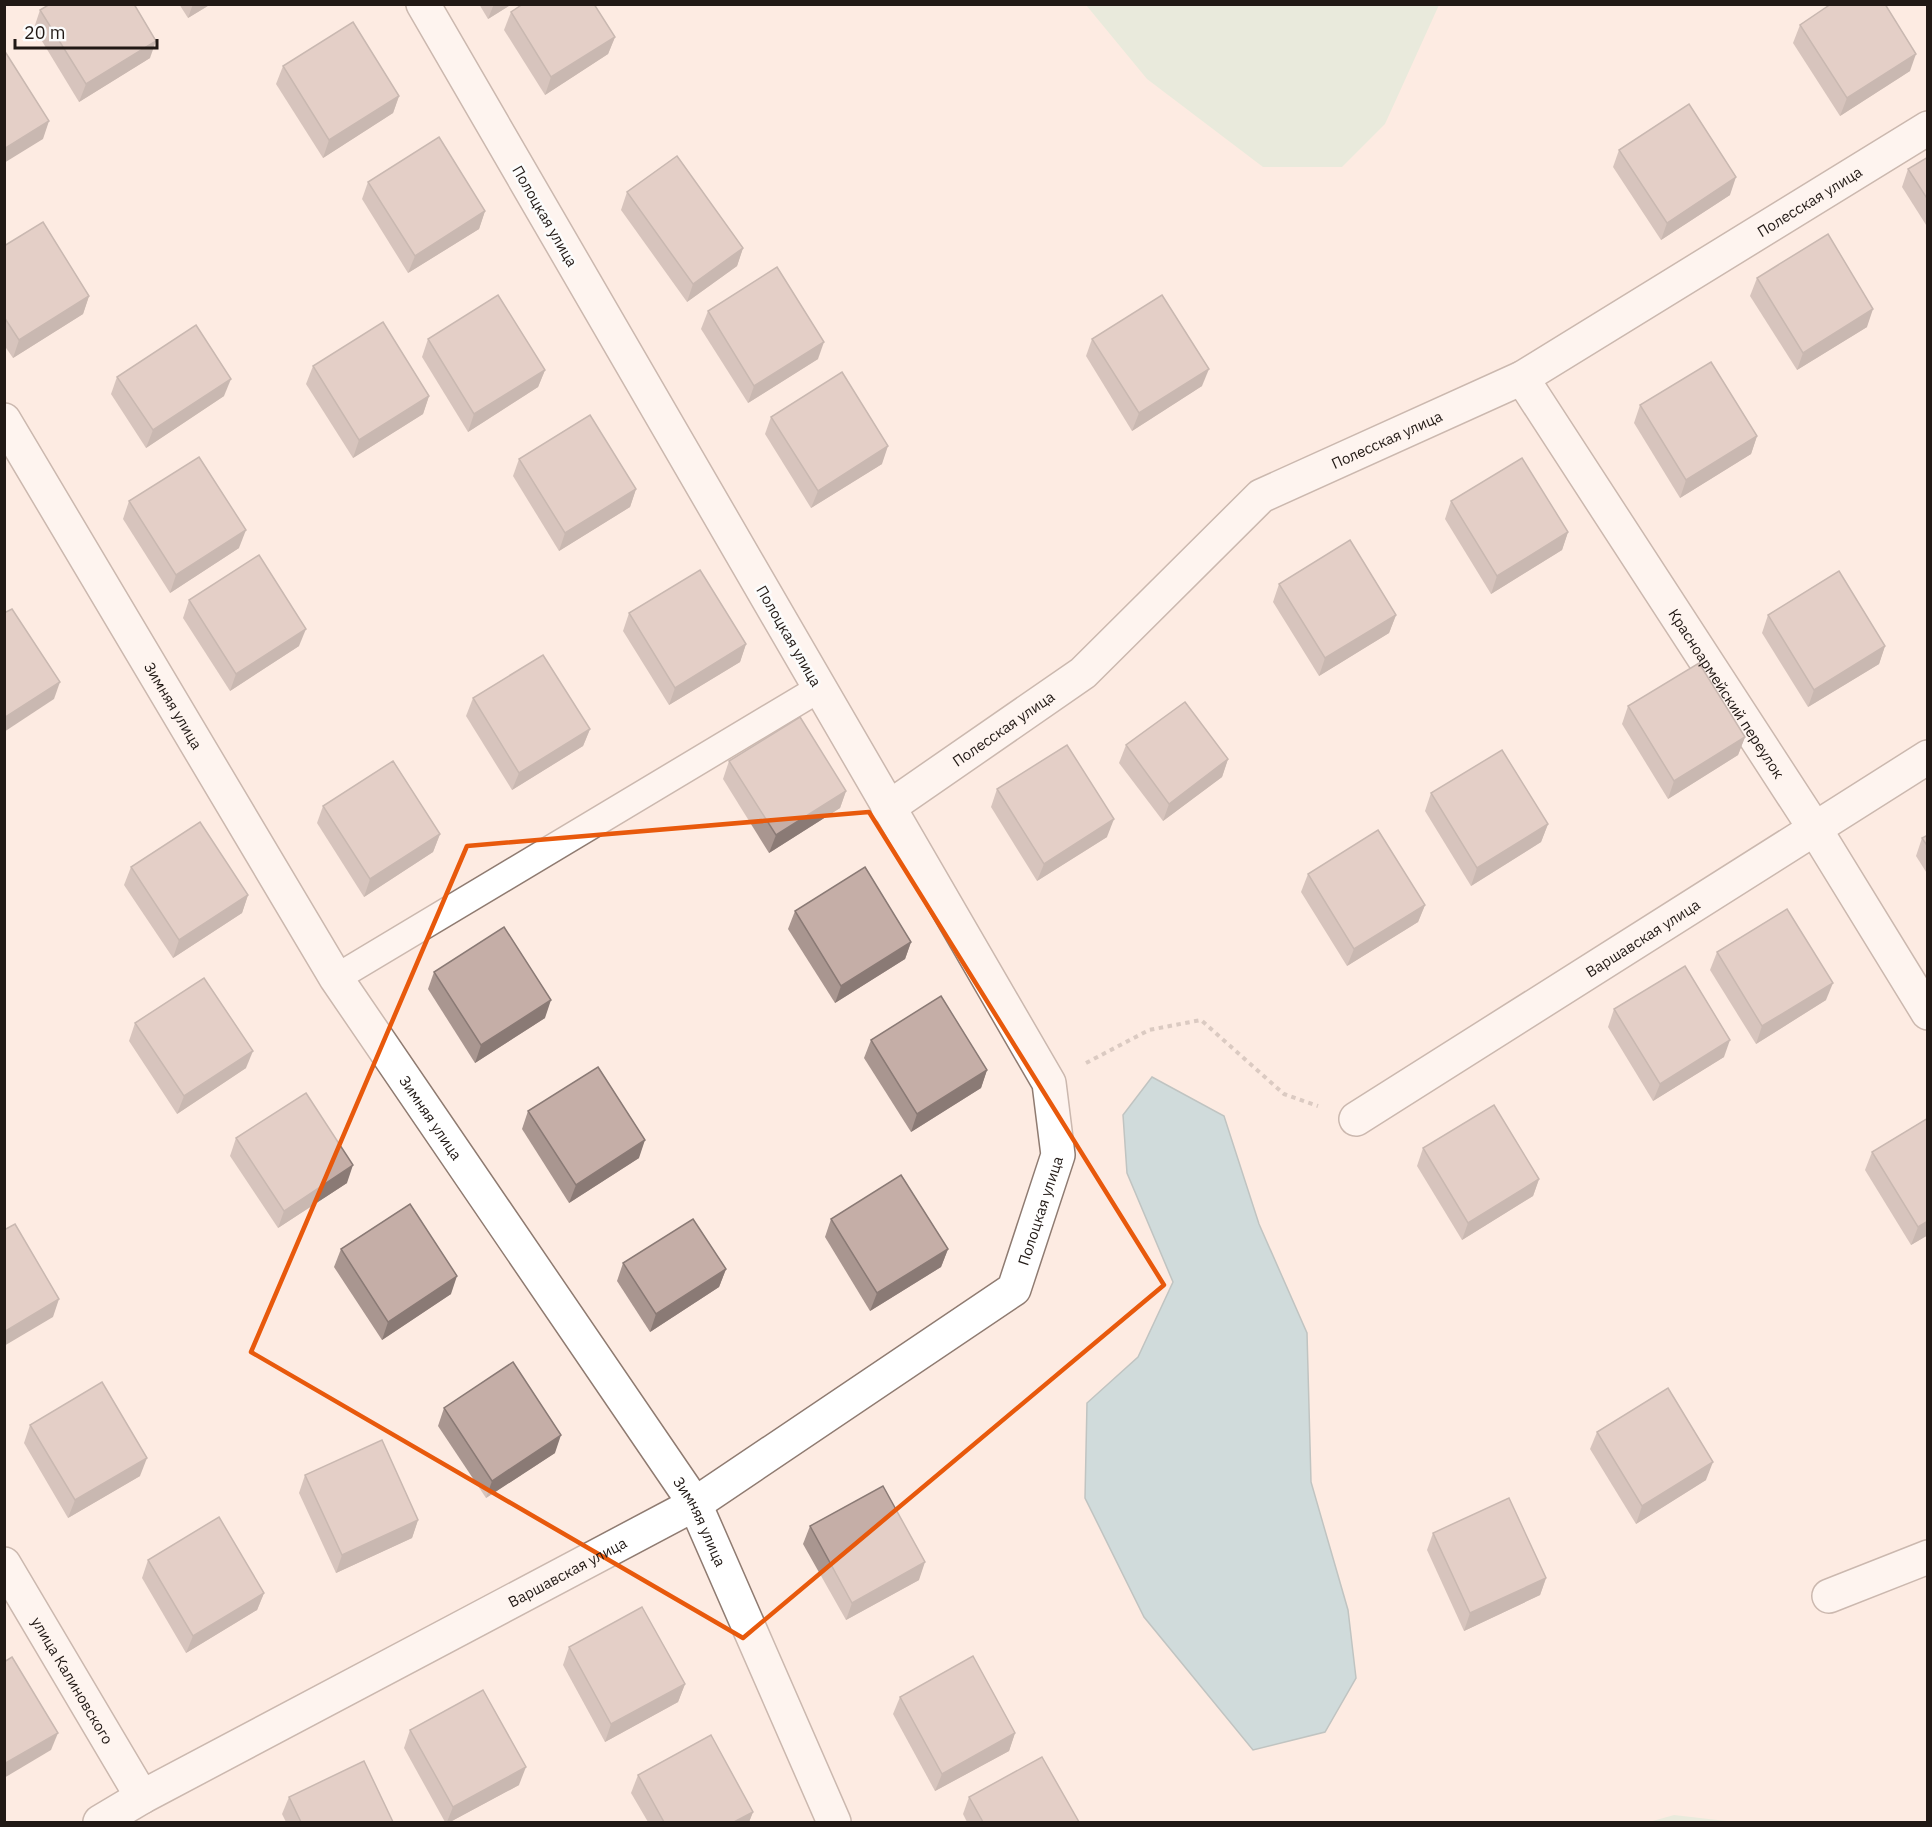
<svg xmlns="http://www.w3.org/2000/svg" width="1932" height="1827" viewBox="0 0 1932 1827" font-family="'IBM Plex Sans',sans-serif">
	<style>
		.green { fill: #d1e9d5 }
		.water { fill: #9ac8d3; stroke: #76949a; stroke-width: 1.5 }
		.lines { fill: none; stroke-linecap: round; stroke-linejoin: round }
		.service-casing { stroke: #8f7b71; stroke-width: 30 }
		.minor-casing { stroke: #8f7b71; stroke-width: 36 }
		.path { stroke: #b1a39b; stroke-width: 4; stroke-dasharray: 4.5 4.5; stroke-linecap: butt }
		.service { stroke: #fff; stroke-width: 27 }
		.minor { stroke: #fff; stroke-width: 33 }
		.wall { fill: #a99690 }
		.shaded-wall { fill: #8a7a75 }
		.building { fill: #c5aea7; stroke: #8a7a75; stroke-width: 1.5 }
		.marked { fill: none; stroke: #e8590c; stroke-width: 4.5; stroke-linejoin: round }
		.labels { text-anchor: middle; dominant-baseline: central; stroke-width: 5; stroke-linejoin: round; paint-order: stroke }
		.street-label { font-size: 15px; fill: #211915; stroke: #fcfcfc }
	</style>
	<rect width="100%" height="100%" fill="#fdebe2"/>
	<g class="green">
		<polygon points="1086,5 1439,5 1385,124 1342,167 1263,167 1147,79"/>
		<polygon points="1674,1815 1735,1822 1649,1822"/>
	</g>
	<polygon class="water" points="1152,1077 1224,1116 1259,1224 1307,1333 1311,1482 1348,1610 1356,1678 1325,1732 1253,1750 1144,1617 1085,1498 1087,1403 1138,1357 1173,1282 1127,1173 1123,1115"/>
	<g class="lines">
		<g class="service-casing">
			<polyline id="service" points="336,978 820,688"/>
		</g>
		<g class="minor-casing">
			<g id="minor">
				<path id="s1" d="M1522,378L1815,829L1928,1013"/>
				<path id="s2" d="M4,420L336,978L695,1504L834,1822"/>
				<path id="s3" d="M888,808L1083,673L1261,496L1522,378L1928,128"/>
				<path id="s4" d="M1356,1119L1928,757"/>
				<path id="s5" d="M4,1564L142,1797"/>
				<polyline points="1829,1596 1928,1557"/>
				<path id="s6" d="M100,1822L142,1797L695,1504L1014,1289L1058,1155L1049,1083L423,4"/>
			</g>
		</g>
		<polyline class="path" points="1086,1063 1149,1030 1201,1020 1284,1094 1318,1106"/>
		<use href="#service" class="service"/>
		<use href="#minor" class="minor"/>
	</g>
	<g class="wall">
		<polygon points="179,4 211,4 188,18"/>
		<polygon points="479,4 512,4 488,19"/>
		<polygon points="40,10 150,58 79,102 34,28"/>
		<polygon points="511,12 615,37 608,54 545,95 504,30"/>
		<polygon points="1800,25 1910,71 1840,116 1793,43"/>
		<polygon points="283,66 399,96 393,113 323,158 276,84"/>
		<polygon points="1619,150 1730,195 1661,240 1613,167"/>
		<polygon points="1928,157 1928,228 1902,187 1908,169"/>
		<polygon points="368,182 485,211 479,229 408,273 362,199"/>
		<polygon points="627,192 743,248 737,266 687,302 621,210"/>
		<polygon points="4,246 89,296 83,314 13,358 4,345"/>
		<polygon points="1757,278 1867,327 1797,370 1750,296"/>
		<polygon points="708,311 818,359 748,403 701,329"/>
		<polygon points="428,339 545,370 538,387 468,432 422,357"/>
		<polygon points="1092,339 1202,386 1132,431 1086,356"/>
		<polygon points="313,366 429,396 423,414 353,458 306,384"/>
		<polygon points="117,377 224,396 146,448 111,394"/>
		<polygon points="1640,405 1757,436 1751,454 1680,498 1634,423"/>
		<polygon points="771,417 882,464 811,508 765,434"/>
		<polygon points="519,459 636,489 630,507 559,551 513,476"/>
		<polygon points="129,501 239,548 170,593 123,519"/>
		<polygon points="1451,501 1568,532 1562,550 1491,594 1445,519"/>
		<polygon points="1279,584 1396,615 1389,633 1319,676 1273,602"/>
		<polygon points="189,600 299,646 230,691 183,618"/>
		<polygon points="629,613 746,644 740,662 669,705 623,631"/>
		<polygon points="1768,615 1885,646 1879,664 1808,707 1762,633"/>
		<polygon points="473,698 590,729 583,746 512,790 466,716"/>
		<polygon points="1628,706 1745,737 1738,755 1668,799 1622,724"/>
		<polygon points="1126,745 1228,759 1222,777 1163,821 1119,763"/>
		<polygon points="729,761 846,791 840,808 769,853 723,779"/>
		<polygon points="997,789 1107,837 1037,881 991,807"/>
		<polygon points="1431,793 1548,824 1541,842 1471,886 1425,811"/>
		<polygon points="323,806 440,834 433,852 364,897 317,823"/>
		<polygon points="1928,835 1928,875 1916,856 1922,838"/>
		<polygon points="131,867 248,895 242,913 173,958 124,885"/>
		<polygon points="1308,874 1425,905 1418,922 1347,966 1301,892"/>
		<polygon points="795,911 911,942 905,959 835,1003 788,929"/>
		<polygon points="1717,952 1826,1000 1756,1044 1710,970"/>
		<polygon points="434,972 545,1018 475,1063 428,989"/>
		<polygon points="1614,1009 1724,1057 1653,1101 1608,1027"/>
		<polygon points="135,1023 246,1068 177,1114 129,1041"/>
		<polygon points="871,1040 987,1070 981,1088 911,1132 864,1058"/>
		<polygon points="528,1111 639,1158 569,1203 522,1129"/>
		<polygon points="1928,1118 1928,1235 1911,1245 1865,1170 1872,1152"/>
		<polygon points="236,1138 347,1183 278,1228 230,1156"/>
		<polygon points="1423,1148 1539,1179 1533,1196 1462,1240 1417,1166"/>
		<polygon points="831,1219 948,1249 941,1267 870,1311 825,1237"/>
		<polygon points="341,1249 451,1294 382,1340 334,1267"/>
		<polygon points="623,1263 726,1269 719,1287 650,1332 617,1281"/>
		<polygon points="444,1408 555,1453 486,1498 438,1426"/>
		<polygon points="30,1425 140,1476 68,1518 24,1443"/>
		<polygon points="1597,1432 1706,1480 1636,1524 1590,1449"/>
		<polygon points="305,1475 418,1520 412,1538 336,1573 299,1493"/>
		<polygon points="810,1526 919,1580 846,1620 803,1544"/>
		<polygon points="1433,1533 1546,1578 1540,1595 1464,1631 1427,1550"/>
		<polygon points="148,1560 264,1593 257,1610 186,1653 142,1578"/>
		<polygon points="569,1647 685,1684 678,1702 605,1742 563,1665"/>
		<polygon points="900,1697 1015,1733 1009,1751 935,1791 893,1714"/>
		<polygon points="410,1730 519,1785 450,1822 445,1822 404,1748"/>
		<polygon points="638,1775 753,1812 749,1822 648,1822 631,1793"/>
		<polygon points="289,1797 393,1822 286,1822 282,1814"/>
		<polygon points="969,1797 1079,1822 967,1822 963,1814"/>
	</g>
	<g class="shaded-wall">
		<polygon points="193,4 211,4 188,18"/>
		<polygon points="494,4 512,4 488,19"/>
		<polygon points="615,37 608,54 545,95 551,77"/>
		<polygon points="156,41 150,58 79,102 86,84"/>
		<polygon points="1916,54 1910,71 1840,116 1847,98"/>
		<polygon points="399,96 393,113 323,158 329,140"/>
		<polygon points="49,121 43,139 4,163 4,149"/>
		<polygon points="1736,177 1730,195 1661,240 1667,223"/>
		<polygon points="485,211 479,229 408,273 415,256"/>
		<polygon points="743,248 737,266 687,302 693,284"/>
		<polygon points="89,296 83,314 13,358 19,340"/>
		<polygon points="1873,309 1867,327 1797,370 1803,353"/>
		<polygon points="824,342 818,359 748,403 754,386"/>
		<polygon points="1209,369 1202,386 1132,431 1139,413"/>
		<polygon points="545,370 538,387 468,432 474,414"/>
		<polygon points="231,379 224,396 146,448 153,430"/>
		<polygon points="429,396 423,414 353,458 359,440"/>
		<polygon points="1757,436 1751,454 1680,498 1686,480"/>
		<polygon points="888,446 882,464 811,508 818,491"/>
		<polygon points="636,489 630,507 559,551 565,533"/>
		<polygon points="246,530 239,548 170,593 176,575"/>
		<polygon points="1568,532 1562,550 1491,594 1497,576"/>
		<polygon points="1396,615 1389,633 1319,676 1325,658"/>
		<polygon points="306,629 299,646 230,691 236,674"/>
		<polygon points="746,644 740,662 669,705 675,688"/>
		<polygon points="1885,646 1879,664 1808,707 1814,690"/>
		<polygon points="60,682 54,699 4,732 4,718"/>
		<polygon points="590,729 583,746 512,790 519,773"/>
		<polygon points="1745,737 1738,755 1668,799 1674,781"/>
		<polygon points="1228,759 1222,777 1163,821 1169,804"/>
		<polygon points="846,791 840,808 769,853 776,835"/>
		<polygon points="1114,819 1107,837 1037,881 1044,864"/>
		<polygon points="1548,824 1541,842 1471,886 1477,868"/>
		<polygon points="440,834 433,852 364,897 370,879"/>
		<polygon points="248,895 242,913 173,958 179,940"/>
		<polygon points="1425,905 1418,922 1347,966 1354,949"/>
		<polygon points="911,942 905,959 835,1003 841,986"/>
		<polygon points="1833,983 1826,1000 1756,1044 1762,1026"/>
		<polygon points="551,1000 545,1018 475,1063 481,1045"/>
		<polygon points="1730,1040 1724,1057 1653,1101 1660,1084"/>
		<polygon points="253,1051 246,1068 177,1114 184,1096"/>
		<polygon points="987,1070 981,1088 911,1132 917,1114"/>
		<polygon points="645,1140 639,1158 569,1203 576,1185"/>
		<polygon points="353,1165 347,1183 278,1228 284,1211"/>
		<polygon points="1539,1179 1533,1196 1462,1240 1468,1223"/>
		<polygon points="1928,1221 1928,1235 1911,1245 1918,1227"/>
		<polygon points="948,1249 941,1267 870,1311 877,1293"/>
		<polygon points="726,1269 719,1287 650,1332 656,1314"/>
		<polygon points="457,1276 451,1294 382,1340 388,1322"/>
		<polygon points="59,1299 53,1317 4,1346 4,1332"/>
		<polygon points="561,1435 555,1453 486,1498 492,1481"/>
		<polygon points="147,1458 140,1476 68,1518 75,1500"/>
		<polygon points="1713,1462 1706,1480 1636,1524 1642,1506"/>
		<polygon points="418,1520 412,1538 336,1573 342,1555"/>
		<polygon points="925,1562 919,1580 846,1620 852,1603"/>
		<polygon points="1546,1578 1540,1595 1464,1631 1470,1613"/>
		<polygon points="264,1593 257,1610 186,1653 193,1636"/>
		<polygon points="685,1684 678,1702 605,1742 611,1724"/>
		<polygon points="58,1733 51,1750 4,1778 4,1764"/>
		<polygon points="1015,1733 1009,1751 935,1791 942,1774"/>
		<polygon points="526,1767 519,1785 450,1822 447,1822 453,1807"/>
		<polygon points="753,1812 749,1822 734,1822"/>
	</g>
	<g class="building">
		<polygon points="50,4 134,4 156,41 86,84 40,10"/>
		<polygon points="523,4 594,4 615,37 551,77 511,12"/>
		<polygon points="1831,4 1885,4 1916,54 1847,98 1800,25"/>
		<polygon points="353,22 399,96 329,140 283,66"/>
		<polygon points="4,50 49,121 4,149"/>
		<polygon points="1689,104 1736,177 1667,223 1619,150"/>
		<polygon points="439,137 485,211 415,256 368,182"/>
		<polygon points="677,156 743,248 693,284 627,192"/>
		<polygon points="1928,157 1928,200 1908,169"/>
		<polygon points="43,222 89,296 19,340 4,317 4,246"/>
		<polygon points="1828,234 1873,309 1803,353 1757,278"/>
		<polygon points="777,267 824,342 754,386 708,311"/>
		<polygon points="498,295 545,370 474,414 428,339"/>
		<polygon points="1162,295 1209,369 1139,413 1092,339"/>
		<polygon points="383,322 429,396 359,440 313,366"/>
		<polygon points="196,325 231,379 153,430 117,377"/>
		<polygon points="1711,362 1757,436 1686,480 1640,405"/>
		<polygon points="842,372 888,446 818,491 771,417"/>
		<polygon points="590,415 636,489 565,533 519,459"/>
		<polygon points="199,457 246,530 176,575 129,501"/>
		<polygon points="1522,458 1568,532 1497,576 1451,501"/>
		<polygon points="1350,540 1396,615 1325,658 1279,584"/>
		<polygon points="259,555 306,629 236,674 189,600"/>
		<polygon points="700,570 746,644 675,688 629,613"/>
		<polygon points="1839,571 1885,646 1814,690 1768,615"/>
		<polygon points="12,609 60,682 4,718 4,613"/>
		<polygon points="543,655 590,729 519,773 473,698"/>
		<polygon points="1699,663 1745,737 1674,781 1628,706"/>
		<polygon points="1185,702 1228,759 1169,804 1126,745"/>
		<polygon points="800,717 846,791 776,835 729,761"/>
		<polygon points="1067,745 1114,819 1044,864 997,789"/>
		<polygon points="1502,750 1548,824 1477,868 1431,793"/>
		<polygon points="393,761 440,834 370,879 323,806"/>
		<polygon points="200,822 248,895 179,940 131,867"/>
		<polygon points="1378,830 1425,905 1354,949 1308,874"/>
		<polygon points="1928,835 1928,847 1922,838"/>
		<polygon points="865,867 911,942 841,986 795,911"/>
		<polygon points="1787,909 1833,983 1762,1026 1717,952"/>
		<polygon points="504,927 551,1000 481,1045 434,972"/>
		<polygon points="1685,966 1730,1040 1660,1084 1614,1009"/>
		<polygon points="204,978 253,1051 184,1096 135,1023"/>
		<polygon points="941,996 987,1070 917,1114 871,1040"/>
		<polygon points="598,1067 645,1140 576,1185 528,1111"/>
		<polygon points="306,1093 353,1165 284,1211 236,1138"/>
		<polygon points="1494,1105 1539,1179 1468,1223 1423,1148"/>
		<polygon points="1928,1118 1928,1221 1918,1227 1872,1152"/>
		<polygon points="901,1175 948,1249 877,1293 831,1219"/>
		<polygon points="410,1204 457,1276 388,1322 341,1249"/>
		<polygon points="693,1219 726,1269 656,1314 623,1263"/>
		<polygon points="15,1224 59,1299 4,1332 4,1230"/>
		<polygon points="513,1362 561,1435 492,1481 444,1408"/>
		<polygon points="102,1382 147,1458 75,1500 30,1425"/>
		<polygon points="1668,1388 1713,1462 1642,1506 1597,1432"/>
		<polygon points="382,1440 418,1520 342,1555 305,1475"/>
		<polygon points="883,1486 925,1562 852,1603 810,1526"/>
		<polygon points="1509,1498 1546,1578 1470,1613 1433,1533"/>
		<polygon points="219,1517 264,1593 193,1636 148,1560"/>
		<polygon points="642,1607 685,1684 611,1724 569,1647"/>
		<polygon points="973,1656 1015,1733 942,1774 900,1697"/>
		<polygon points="12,1657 58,1733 4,1764 4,1662"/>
		<polygon points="483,1690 526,1767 453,1807 410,1730"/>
		<polygon points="711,1735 753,1812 734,1822 664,1822 638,1775"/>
		<polygon points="1042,1757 1079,1822 983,1822 969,1797"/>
		<polygon points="364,1761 393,1822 301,1822 289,1797"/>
	</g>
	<path d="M0 0H1932V1827H0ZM869,812L1164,1285L743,1638L251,1352L467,846Z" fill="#fdebe2" fill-opacity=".55" fill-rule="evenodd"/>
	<path class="marked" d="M869,812L1164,1285L743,1638L251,1352L467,846Z"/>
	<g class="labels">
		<g class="street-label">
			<text stroke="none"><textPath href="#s3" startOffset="1112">Полесская улица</textPath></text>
			<text transform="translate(545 216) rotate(60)">Полоцкая улица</text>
			<text stroke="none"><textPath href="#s3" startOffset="626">Полесская улица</textPath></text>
			<text transform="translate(789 636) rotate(60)">Полоцкая улица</text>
			<text stroke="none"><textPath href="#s1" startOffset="376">Красноармейский переулок</textPath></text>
			<text stroke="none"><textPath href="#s2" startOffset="332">Зимняя улица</textPath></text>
			<text stroke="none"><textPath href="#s3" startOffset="140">Полесская улица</textPath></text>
			<text stroke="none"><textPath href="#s4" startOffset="339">Варшавская улица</textPath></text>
			<text stroke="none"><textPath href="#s2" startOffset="818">Зимняя улица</textPath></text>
			<text stroke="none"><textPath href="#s6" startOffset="1142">Полоцкая улица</textPath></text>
			<text stroke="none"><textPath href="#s2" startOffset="1304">Зимняя улица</textPath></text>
			<text stroke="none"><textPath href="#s6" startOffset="530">Варшавская улица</textPath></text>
			<text stroke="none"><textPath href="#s5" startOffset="135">улица Калиновского</textPath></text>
		</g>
	</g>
	<rect width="1932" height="1827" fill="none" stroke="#211915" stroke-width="12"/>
	<path d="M15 39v9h142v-9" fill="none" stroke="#211915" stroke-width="3"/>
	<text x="24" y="39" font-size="18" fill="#211915" stroke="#fcfcfc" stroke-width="4.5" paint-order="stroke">20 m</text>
</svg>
